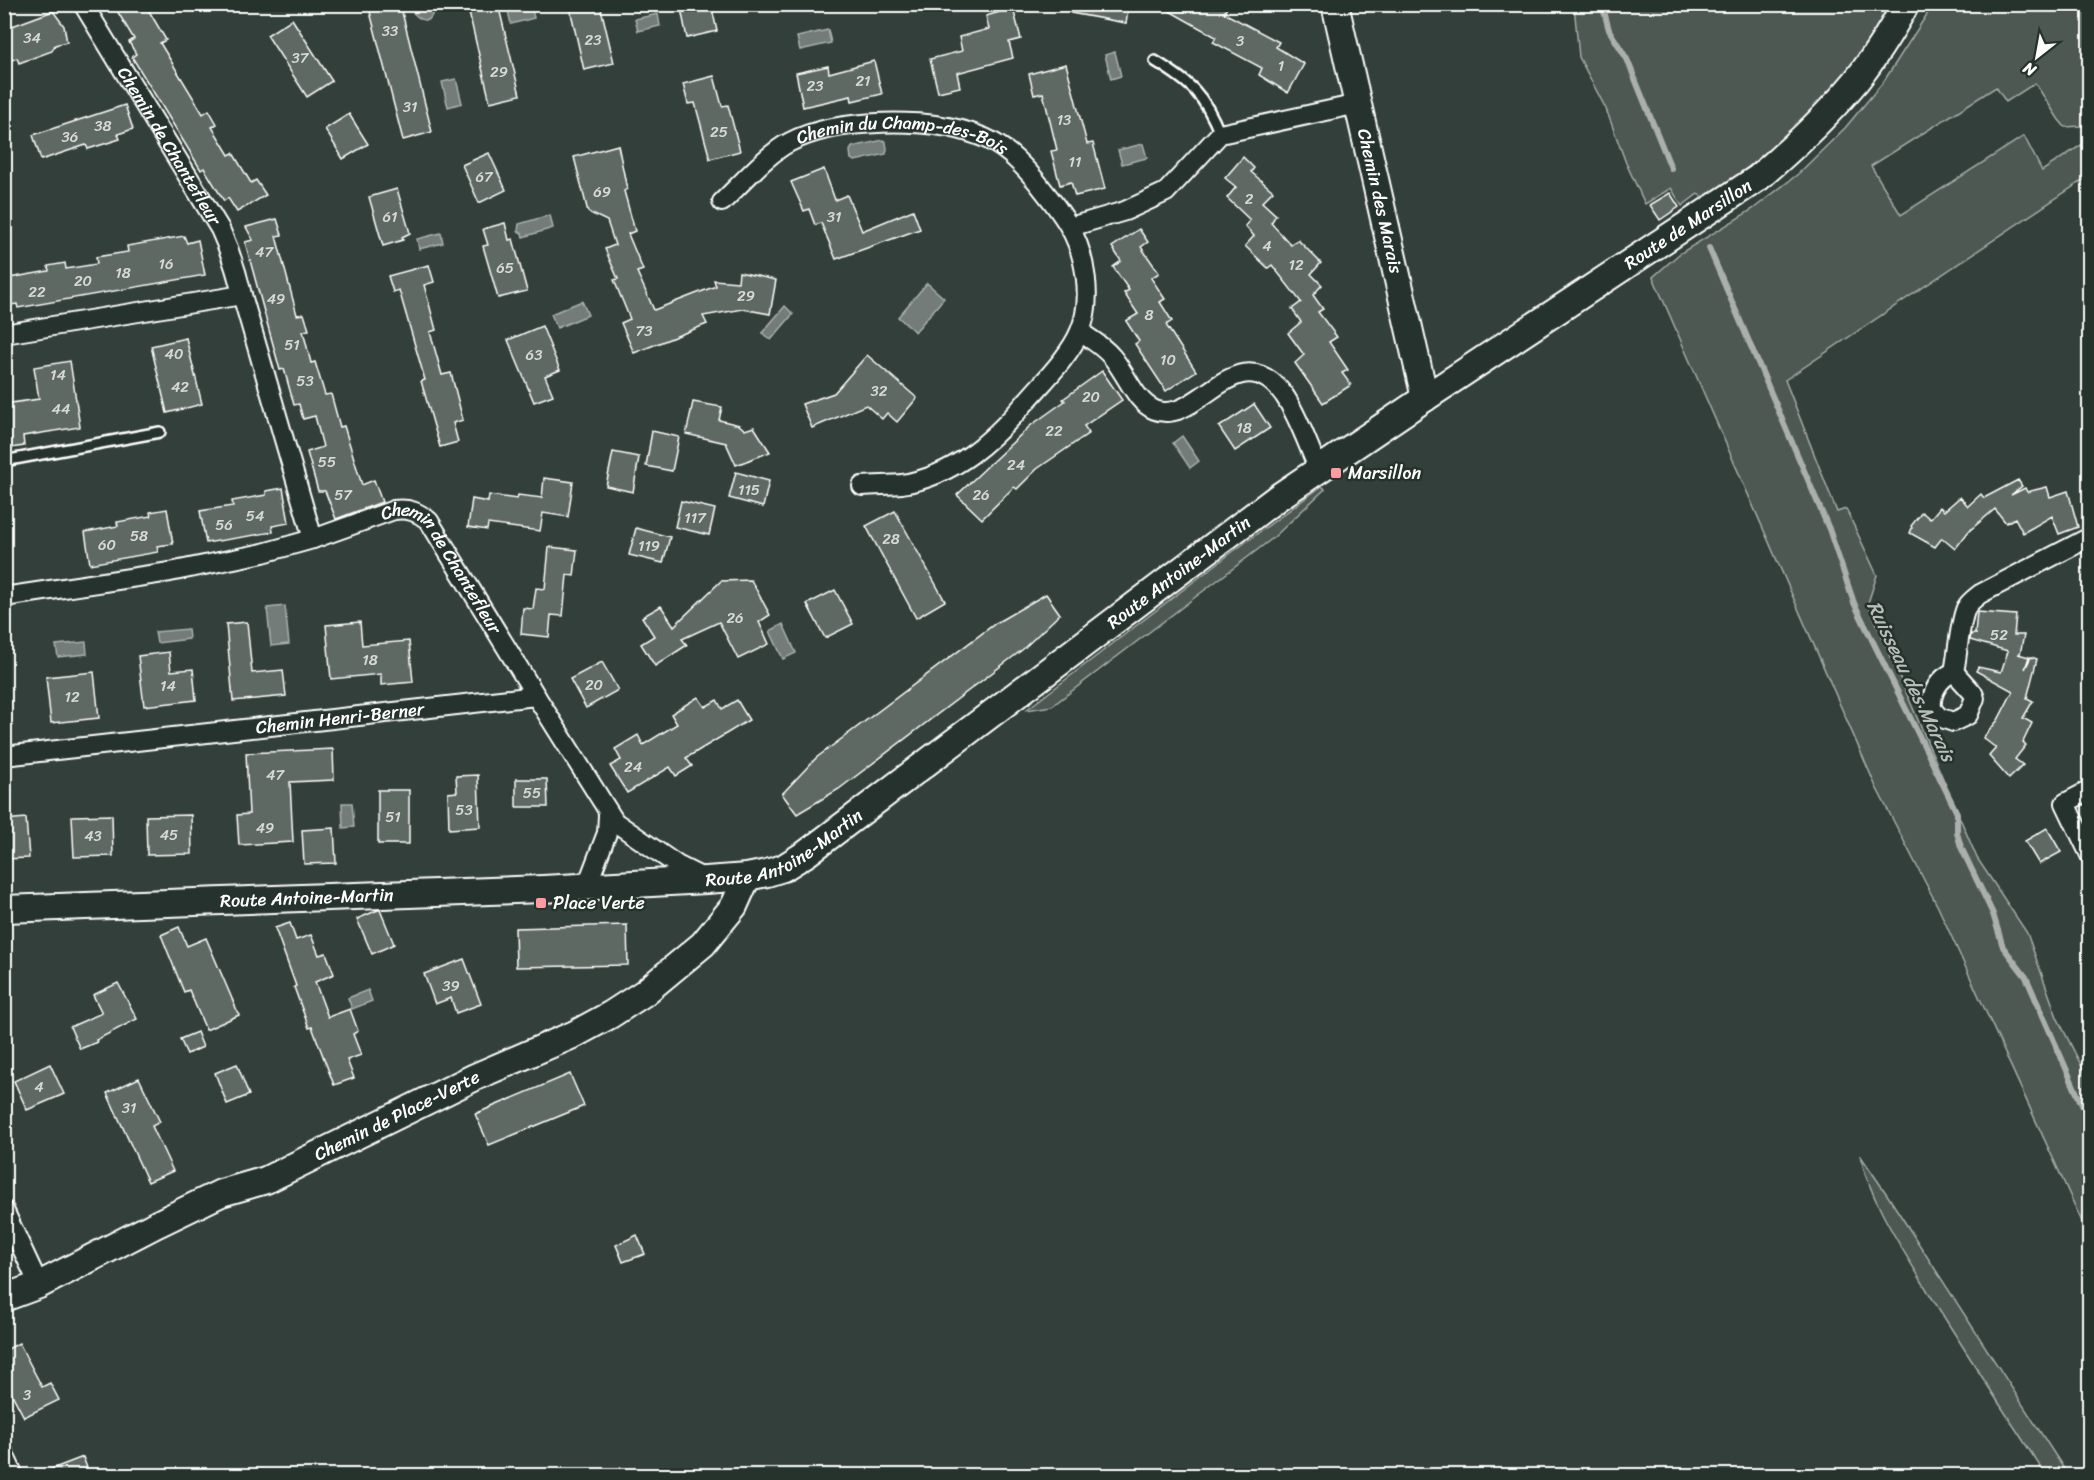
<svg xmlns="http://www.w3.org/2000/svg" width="2094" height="1480" viewBox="0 0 2094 1480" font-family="Sriracha,sans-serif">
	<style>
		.green { fill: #4d5853; stroke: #a6aca9; stroke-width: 1.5 }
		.water { fill: #737b78; stroke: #abb0ae; stroke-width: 1.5 }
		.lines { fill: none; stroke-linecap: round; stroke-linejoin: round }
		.stream { stroke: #abb0ae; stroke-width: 6 }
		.building { fill: #5f6964; stroke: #fff; stroke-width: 1.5 }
		.lane-casing { stroke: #fff; stroke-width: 14 }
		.street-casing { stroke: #fff; stroke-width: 22 }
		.secondary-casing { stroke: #fff; stroke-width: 30 }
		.lane { stroke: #26332d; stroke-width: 9 }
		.street { stroke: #26332d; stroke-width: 18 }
		.secondary { stroke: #26332d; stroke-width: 26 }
		.poi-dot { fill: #ff9aa2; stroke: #26332d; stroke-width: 2 }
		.labels { text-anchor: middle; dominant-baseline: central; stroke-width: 5; stroke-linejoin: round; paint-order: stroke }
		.number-label { font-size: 15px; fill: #d7dad8 }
		.street-label { font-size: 18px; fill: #fff; stroke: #26332d }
		.poi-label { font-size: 18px; fill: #fff; stroke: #26332d; text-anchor: start }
		.water-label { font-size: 20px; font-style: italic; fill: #b9bdbc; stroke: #26332d }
	</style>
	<rect width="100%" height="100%" fill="#333f3a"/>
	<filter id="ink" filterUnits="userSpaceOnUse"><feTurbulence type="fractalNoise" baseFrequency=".0167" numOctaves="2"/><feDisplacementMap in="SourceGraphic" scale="12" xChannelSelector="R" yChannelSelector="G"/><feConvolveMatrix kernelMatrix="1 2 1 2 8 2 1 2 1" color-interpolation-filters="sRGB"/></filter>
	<g filter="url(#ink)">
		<g class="green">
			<polygon points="1574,5 1893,5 1854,63 1828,95 1777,145 1706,199 1698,194 1682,206 1671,188 1645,204 1626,163 1606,109 1579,57"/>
			<polygon points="1933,5 2089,5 2089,122 2082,126 2065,127 2059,120 2035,83 2006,102 1996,87 1871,166 1901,215 2024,136 2042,171 2089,140 2089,176 1785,380 1837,512 1846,509 1877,575 1868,603 1977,858 2027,933 2057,1017 2089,1081 2089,1237 1938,907 1876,787 1653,277 1679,254 1753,209 1798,174 1845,128 1884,81"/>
			<polygon points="1322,486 1325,489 1273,538 1052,706 1026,710 1235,550"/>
			<path d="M1860,1155L1886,1193L2068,1475H2046C2005,1414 1966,1352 1927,1290C1901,1246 1872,1205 1860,1155Z"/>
		</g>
		<g class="water">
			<path d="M408,5H426L433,11C430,30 412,15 408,5Z"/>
			<polygon points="531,5 534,18 511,24 508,11"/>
			<polygon points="658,14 660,26 638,31 635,19"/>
			<polygon points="828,30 831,43 800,50 797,37"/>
			<polygon points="1115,52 1121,76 1111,79 1105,55"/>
			<polygon points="456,79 462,103 448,107 442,82"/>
			<polygon points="883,140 886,142 887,149 886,154 855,161 851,159 850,151 852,147"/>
			<polygon points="1143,144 1147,158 1122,164 1118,150"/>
			<polygon points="550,215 553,228 523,237 522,233 518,231 519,224"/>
			<polygon points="441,233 443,243 419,249 417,239"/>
			<polygon points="927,283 944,298 915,332 898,317"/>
			<polygon points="582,301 588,315 557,328 551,314"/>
			<polygon points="785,306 793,314 771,340 762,333"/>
			<polygon points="1182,436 1199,461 1190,468 1173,443"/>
			<polygon points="285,606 289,644 271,646 267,608"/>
			<polygon points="783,624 796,653 783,659 770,631"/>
			<polygon points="188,629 189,639 157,643 155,632"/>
			<polygon points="86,642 87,654 58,657 56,645"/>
			<polygon points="342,803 352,803 354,827 343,828"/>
			<polygon points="368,990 372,1001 352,1009 348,998"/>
		</g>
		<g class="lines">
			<g class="stream">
				<polyline points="1602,4 1609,30 1627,59 1671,168"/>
				<polyline points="1709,248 1829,529 1854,603 1957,813 1957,833 1961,847 1993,914 2003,947 2026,977 2090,1123"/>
			</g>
		</g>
		<g class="building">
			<polygon points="113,4 145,4 166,40 160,43 203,114 209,110 217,124 212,127 229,155 233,153 251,183 256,180 266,195 237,212 228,198 224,201 204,168 201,170 132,57 136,54 129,42 134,39"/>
			<polygon points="385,4 400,4 432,132 403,140 369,8"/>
			<polygon points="467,4 498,4 520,95 490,102"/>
			<polygon points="569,4 600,4 614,63 584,70"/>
			<polygon points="680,4 711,4 717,31 687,38"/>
			<polygon points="1071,4 1129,4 1126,23 1071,13"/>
			<polygon points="1157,4 1229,4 1224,13 1279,42 1276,47 1304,64 1288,93 1259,75 1262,68 1213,42 1216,37"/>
			<polygon points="1013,8 1021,39 1009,42 1013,58 957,73 960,87 938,92 930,59 962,51 959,37 989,29 986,16"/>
			<polygon points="53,11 64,26 67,42 55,45 52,51 19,63 17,58 4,63 4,29"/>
			<polygon points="292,19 332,81 307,97 267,35"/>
			<polygon points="874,61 882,94 852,101 851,96 803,107 796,73 828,66 829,73"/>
			<polygon points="1066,64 1087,144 1093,143 1105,189 1075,196 1071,182 1060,185 1051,151 1057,150 1043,93 1034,95 1029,74"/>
			<polygon points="714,76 722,106 728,105 740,151 710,159 695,103 688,104 683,84"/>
			<polygon points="125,105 133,129 118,134 120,139 88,149 86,145 41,160 33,135"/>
			<polygon points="349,114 368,144 343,159 325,129"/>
			<polygon points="618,145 627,189 624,191 635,231 628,234 643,270 637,272 654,310 716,286 714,280 738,282 739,272 776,280 770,314 743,309 703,316 707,324 634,353 621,323 630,319 614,280 618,279 605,249 615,245 607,221 588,212 574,157"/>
			<polygon points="489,153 506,190 479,203 462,165"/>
			<polygon points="1243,157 1254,168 1251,172 1273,191 1262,202 1276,215 1271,223 1291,245 1298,240 1321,263 1311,274 1322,285 1313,295 1323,309 1318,312 1337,337 1329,342 1348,370 1342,373 1351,385 1323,403 1295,363 1304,355 1288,333 1301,322 1292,309 1301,302 1272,265 1268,268 1245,246 1254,236 1245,226 1250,220 1227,198 1236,187 1225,178"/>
			<polygon points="824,169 835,200 847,195 862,231 913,210 920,229 836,259 821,223 815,225 809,209 804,211 791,182"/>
			<polygon points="397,189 410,233 402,237 403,240 383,246 369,197"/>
			<polygon points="1670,193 1679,207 1660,220 1650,205"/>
			<polygon points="277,219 282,235 276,236 297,315 304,314 309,330 303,331 311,363 315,362 325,395 331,394 340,427 344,426 362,485 374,480 382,502 336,519 325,491 318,491 307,452 323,447 315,416 303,419 299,404 294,405 284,369 280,370 245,242 253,240 246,227"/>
			<polygon points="505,223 509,240 513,239 527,291 498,298 483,246 488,245 483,229"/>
			<polygon points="1139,229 1148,242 1141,247 1159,273 1151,278 1165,299 1160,302 1172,321 1166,325 1196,371 1166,391 1135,344 1139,341 1126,321 1138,314 1124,293 1129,290 1113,267 1121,261 1112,247"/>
			<polygon points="184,236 187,243 198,240 205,275 18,308 17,304 4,306 4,279 49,271 48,266 65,263 66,269 97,264 96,257 128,252 127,246"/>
			<polygon points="429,265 434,282 424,285 436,330 430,332 442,375 451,373 463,420 453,423 458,442 440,447 421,381 425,380 399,290 393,292 388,276"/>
			<polygon points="542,326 560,370 545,376 553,395 534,402 508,340"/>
			<polygon points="186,338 202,404 167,413 151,346"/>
			<polygon points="867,355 917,398 897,422 887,413 882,419 866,405 812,428 802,404 834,393"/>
			<polygon points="70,361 80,427 23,436 24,446 4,449 4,404 39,399 34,367"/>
			<polygon points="1102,371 1122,400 1084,426 1089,433 1037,469 1017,489 1014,487 982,519 957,495 1030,426 1065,401 1063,399"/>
			<polygon points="693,402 722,407 719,420 739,425 745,430 754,427 770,452 736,465 726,443 686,434"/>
			<polygon points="1254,404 1270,428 1235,451 1219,427"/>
			<polygon points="652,431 679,437 672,471 646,466"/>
			<polygon points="613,452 639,457 633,492 606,486"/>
			<polygon points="736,472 769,481 763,507 729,498"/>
			<polygon points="544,478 573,482 568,517 543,513 540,531 488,524 487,530 468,527 472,499 488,502 489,495 517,499 518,495 542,498"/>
			<polygon points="2018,480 2022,486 2011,495 2025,488 2027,492 2047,487 2050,497 2068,491 2078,527 2059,534 2052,516 2023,533 2015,518 2006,523 1995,509 1969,531 1955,549 1942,538 1935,547 1910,533 1912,528 1911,526 1922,512 1930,519 1940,507 1944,511 1960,497 1968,506 1981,494 1984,498"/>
			<polygon points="283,488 289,523 272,526 273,532 206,543 200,511 233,506 232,501 266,495 266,491"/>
			<polygon points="681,501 715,509 709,535 675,527"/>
			<polygon points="167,509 173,544 157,546 158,552 90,564 85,532 118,526 117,522 151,516 150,512"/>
			<polygon points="895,511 945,601 916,618 866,526"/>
			<polygon points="636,528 670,537 663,563 629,555"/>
			<polygon points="549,547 577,550 574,576 567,575 563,616 551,615 549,637 521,634 523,608 533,609 536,588 545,589"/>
			<polygon points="751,580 770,615 759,622 769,644 738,659 719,622 682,639 687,645 655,666 641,644 654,636 642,617 661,606 674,626 721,581"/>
			<polygon points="835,590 853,624 825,638 807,604"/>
			<polygon points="1046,594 1060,614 1022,650 839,789 797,814 782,794 816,758 996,623"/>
			<polygon points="1977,612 2016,615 2014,635 2024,635 2020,654 2018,654 2029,657 2025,669 2031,657 2037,659 2027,698 2033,701 2023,718 2032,723 2023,742 2026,745 2015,759 2023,765 2009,779 1989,756 1996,748 1983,738 1998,720 2013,691 1976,671 1978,667 2001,672 2008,651 1970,640 1971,634 1977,634 1975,634"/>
			<polygon points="247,622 252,673 283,670 286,696 233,701 226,624"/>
			<polygon points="360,622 362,645 409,641 413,682 381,685 381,674 331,679 326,625"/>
			<polygon points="169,652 171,671 193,669 196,700 144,706 138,656"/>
			<polygon points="602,662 618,690 586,708 570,679"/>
			<polygon points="94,672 99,718 51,723 46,677"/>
			<polygon points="698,697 705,707 717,700 722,709 737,700 749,720 686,758 692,766 676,776 670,767 627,793 610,766 621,760 615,749 638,735 643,745 677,724 671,714"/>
			<polygon points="333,749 334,780 290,782 293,842 239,845 237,815 249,814 246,753"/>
			<polygon points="478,775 480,827 449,829 448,793 457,792 456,776"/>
			<polygon points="516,779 547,779 548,807 516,807"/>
			<rect x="378" y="790" width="31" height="54"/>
			<polygon points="112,815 113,856 74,857 72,816"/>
			<polygon points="191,815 192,854 147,855 146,816"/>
			<polygon points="26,818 29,858 4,859 4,820"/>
			<polygon points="334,828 336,863 304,864 302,830"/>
			<polygon points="2047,828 2061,852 2039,864 2025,841"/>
			<polygon points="378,910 380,910 394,944 372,954 357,919"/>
			<polygon points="290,923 296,940 311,935 319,955 326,953 334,974 315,982 328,1017 350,1009 358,1031 353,1034 361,1055 347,1060 354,1078 334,1085 312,1027 309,1028 294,987 296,986 275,928"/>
			<polygon points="627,925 628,965 516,967 515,928"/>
			<polygon points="179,927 187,946 206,938 239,1015 206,1030 189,990 184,992 161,935"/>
			<polygon points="464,959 481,1004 456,1013 451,998 435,1004 424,974"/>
			<polygon points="118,983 137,1019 96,1040 97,1042 80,1049 70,1027 102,1013 93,995"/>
			<polygon points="197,1032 203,1047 187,1054 180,1039"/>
			<polygon points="50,1064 64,1094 27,1110 14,1081"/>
			<polygon points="237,1064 249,1095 227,1104 215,1073"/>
			<polygon points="570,1074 584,1106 489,1145 475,1114"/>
			<polygon points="139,1078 160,1122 152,1126 173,1171 148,1182 107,1093"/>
			<polygon points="637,1235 645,1254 623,1262 616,1245"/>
			<polygon points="19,1343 42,1387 50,1383 59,1400 24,1417 4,1379 4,1351"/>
			<polygon points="83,1457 90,1476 40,1476 39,1474"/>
		</g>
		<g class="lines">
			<g class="lane-casing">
				<g id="lane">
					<path d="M1155,61C1191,83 1204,94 1220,134"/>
					<polyline points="4,461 160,432"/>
				</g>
			</g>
			<g class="street-casing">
				<g id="street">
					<path id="s1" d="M83,4L220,229C230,251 237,272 242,295L313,539"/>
					<path id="s2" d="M722,202C741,184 768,153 790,142C837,118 928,117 977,135C1002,143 1021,163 1037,182C1048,196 1060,210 1069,226C1086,255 1093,300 1080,331C1070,356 1042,383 1025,403C992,441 954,476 902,484C889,485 875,485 862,486"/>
					<polyline points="1070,227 1125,211 1166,192 1220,134 1358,104"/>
					<path d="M1080,332C1092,340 1103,346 1112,357C1126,373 1135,402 1155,410C1198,427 1237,332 1284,395C1299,417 1308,446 1319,470"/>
					<polyline points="4,334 242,295"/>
					<path id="s3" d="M4,597L170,572L263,553L313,539L394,510C409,508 418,512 429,521L536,696"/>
					<path d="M1954,672C1958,653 1959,625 1966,608C1969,602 1975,598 1980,594L2090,537"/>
					<path d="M1954,672L1973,693L1975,698L1968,715L1953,722L1939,717L1932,709C1930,693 1939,678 1954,672Z"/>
					<path id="s4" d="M4,756L536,696L615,822L677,865L705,879"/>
					<polyline points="2090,790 2065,803 2090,855"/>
					<polyline points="586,888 607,833 608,815"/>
					<polyline points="4,1210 39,1285"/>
					<polyline points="4,1454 14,1476"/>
				</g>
			</g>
			<g class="secondary-casing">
				<g id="secondary">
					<path id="s5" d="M1335,4L1425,398"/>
					<path id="s6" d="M4,909L543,889L706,880L747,877L767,873L783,868L807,853L1277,498L1425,398L1758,178C1793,148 1826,117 1856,81C1875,57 1891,31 1906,4"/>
					<path id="s7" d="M4,1298L39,1285L157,1224L221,1193L266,1180L475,1077L575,1034L610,1015L644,993L703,944L734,906L747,877"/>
				</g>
			</g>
			<use href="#lane" class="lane"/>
			<use href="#street" class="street"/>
			<use href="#secondary" class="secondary"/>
		</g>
	</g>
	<g class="poi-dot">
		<rect x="1330" y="467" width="12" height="12" rx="3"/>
		<rect x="535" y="897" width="12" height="12" rx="3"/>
	</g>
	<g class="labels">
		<g class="number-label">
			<text x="390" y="31">33</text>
			<text x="32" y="38">34</text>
			<text x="593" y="40">23</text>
			<text x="1240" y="41">3</text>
			<text x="300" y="58">37</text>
			<text x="1281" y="66">1</text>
			<text x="499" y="72">29</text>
			<text x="863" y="81">21</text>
			<text x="815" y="86">23</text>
			<text x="410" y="107">31</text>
			<text x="1064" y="120">13</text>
			<text x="103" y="126">38</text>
			<text x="719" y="132">25</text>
			<text x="70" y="137">36</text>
			<text x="1075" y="162">11</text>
			<text x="484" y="177">67</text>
			<text x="602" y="192">69</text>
			<text x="1249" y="199">2</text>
			<text x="390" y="217">61</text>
			<text x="834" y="217">31</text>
			<text x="1267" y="246">4</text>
			<text x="264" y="252">47</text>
			<text x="166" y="264">16</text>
			<text x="1296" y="265">12</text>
			<text x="505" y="268">65</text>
			<text x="123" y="273">18</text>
			<text x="83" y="281">20</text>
			<text x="37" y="292">22</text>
			<text x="746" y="296">29</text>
			<text x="276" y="299">49</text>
			<text x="1149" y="315">8</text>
			<text x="644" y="331">73</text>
			<text x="292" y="345">51</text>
			<text x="174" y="354">40</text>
			<text x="534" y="355">63</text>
			<text x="1168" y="360">10</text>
			<text x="58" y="375">14</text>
			<text x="305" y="381">53</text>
			<text x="180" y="387">42</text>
			<text x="879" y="391">32</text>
			<text x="1091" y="397">20</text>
			<text x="61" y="409">44</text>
			<text x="1244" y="428">18</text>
			<text x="1054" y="431">22</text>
			<text x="327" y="462">55</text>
			<text x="1016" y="465">24</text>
			<text x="749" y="490">115</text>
			<text x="343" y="495">57</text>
			<text x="981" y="495">26</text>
			<text x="255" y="516">54</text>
			<text x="695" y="518">117</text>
			<text x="224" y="525">56</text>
			<text x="139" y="536">58</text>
			<text x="891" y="539">28</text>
			<text x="107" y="545">60</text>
			<text x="649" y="546">119</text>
			<text x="735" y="618">26</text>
			<text x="1999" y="635">52</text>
			<text x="370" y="660">18</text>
			<text x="594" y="685">20</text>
			<text x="168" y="686">14</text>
			<text x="72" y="697">12</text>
			<text x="633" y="767">24</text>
			<text x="275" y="775">47</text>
			<text x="532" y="793">55</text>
			<text x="464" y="810">53</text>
			<text x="393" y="817">51</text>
			<text x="265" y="828">49</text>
			<text x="169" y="835">45</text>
			<text x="93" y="836">43</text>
			<text x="451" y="986">39</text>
			<text x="39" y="1087">4</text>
			<text x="129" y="1108">31</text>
			<text x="27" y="1395">3</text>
		</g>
		<g class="street-label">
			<text stroke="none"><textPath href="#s1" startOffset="166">Chemin de Chantefleur</textPath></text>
			<text stroke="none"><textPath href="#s2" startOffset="207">Chemin du Champ-des-Bois</textPath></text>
			<text stroke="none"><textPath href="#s5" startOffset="202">Chemin des Marais</textPath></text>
			<text stroke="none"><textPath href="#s6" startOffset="1892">Route de Marsillon</textPath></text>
			<text stroke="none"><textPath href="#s6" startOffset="1275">Route Antoine-Martin</textPath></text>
			<text stroke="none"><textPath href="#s3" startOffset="478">Chemin de Chantefleur</textPath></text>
			<text stroke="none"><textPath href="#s4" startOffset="338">Chemin Henri-Berner</textPath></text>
			<text stroke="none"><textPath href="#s6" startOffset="789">Route Antoine-Martin</textPath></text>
			<text stroke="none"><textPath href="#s6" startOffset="303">Route Antoine-Martin</textPath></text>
			<text stroke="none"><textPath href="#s7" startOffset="434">Chemin de Place-Verte</textPath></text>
		</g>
		<g class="poi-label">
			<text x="1348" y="473">Marsillon</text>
			<text x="553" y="903">Place Verte</text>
		</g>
		<g class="water-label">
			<text transform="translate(1911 681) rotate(64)">Ruisseau des Marais</text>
		</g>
	</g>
	<rect width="2094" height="1480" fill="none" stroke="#26332d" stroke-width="24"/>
	<rect x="12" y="12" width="2070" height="1456" fill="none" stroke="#fff" stroke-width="2" filter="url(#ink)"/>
	<g transform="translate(2037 57) rotate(211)" stroke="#26332d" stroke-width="4.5" paint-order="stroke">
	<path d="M0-4.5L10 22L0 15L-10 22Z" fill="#ffffff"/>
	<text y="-9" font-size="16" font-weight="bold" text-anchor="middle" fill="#ffffff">N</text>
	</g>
</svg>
